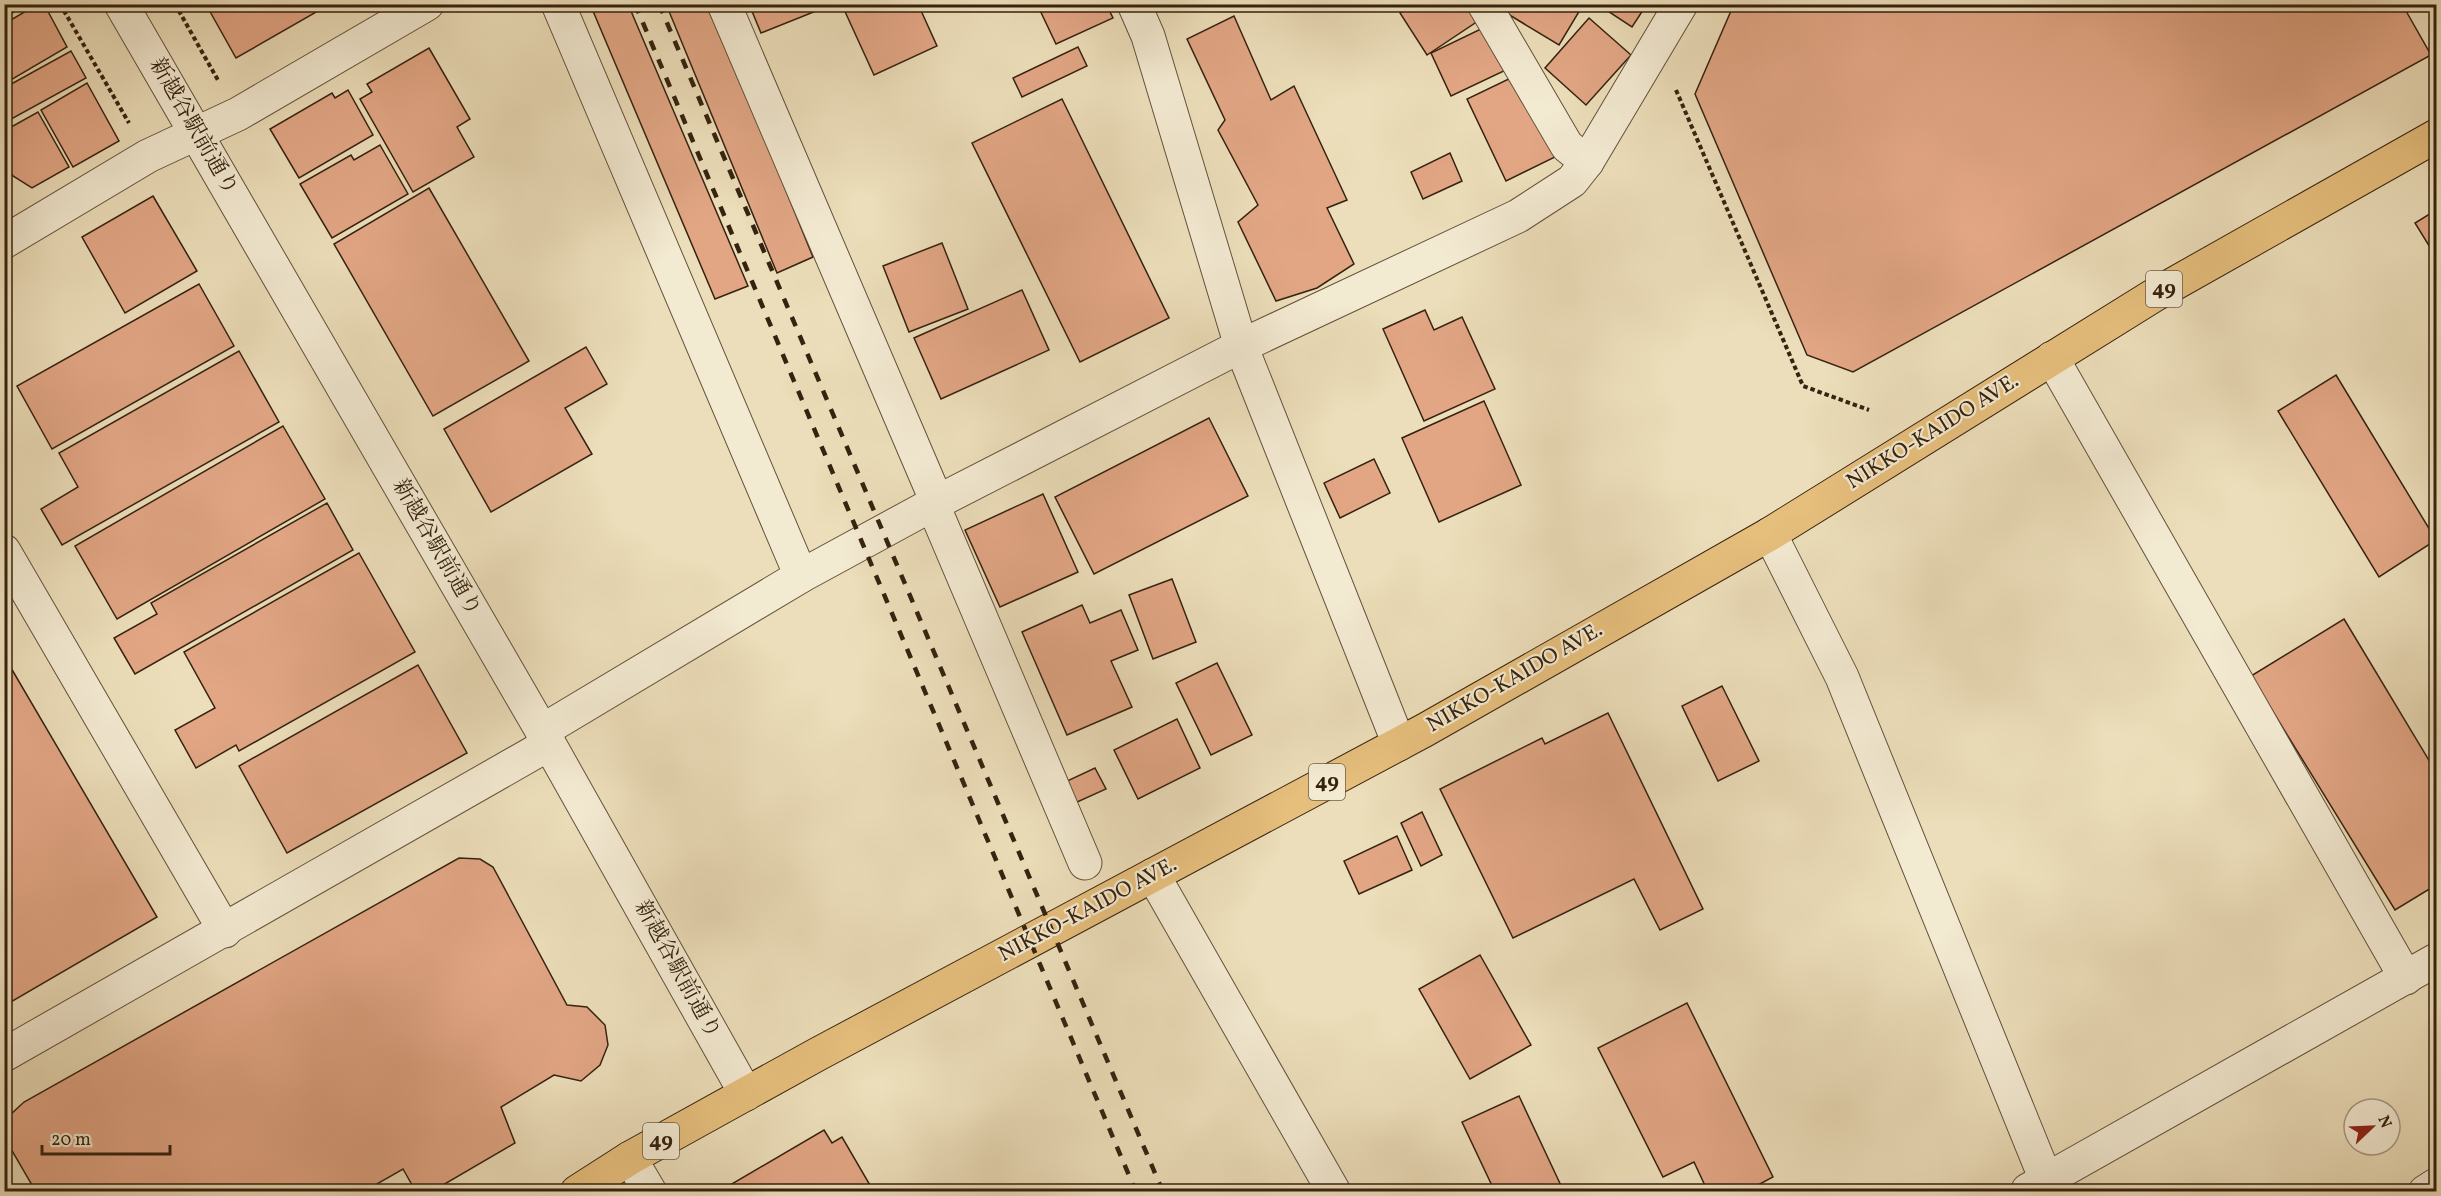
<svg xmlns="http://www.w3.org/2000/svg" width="2441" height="1196" viewBox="0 0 2441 1196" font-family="Vollkorn,'Noto Serif JP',serif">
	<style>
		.building { fill: #e2a685; stroke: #35220f; stroke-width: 1.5 }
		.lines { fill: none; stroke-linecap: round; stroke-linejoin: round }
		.minor-casing { stroke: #63513a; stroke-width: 35 }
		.major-casing { stroke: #35220f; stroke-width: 35 }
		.path { stroke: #35220f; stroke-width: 4; stroke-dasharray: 4.5 3; stroke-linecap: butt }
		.minor { stroke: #f3ead2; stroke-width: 33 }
		.major { stroke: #e6bf7d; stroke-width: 33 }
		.rail { stroke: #35220f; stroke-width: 4.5; stroke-dasharray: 10 10; stroke-linecap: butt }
		.labels { text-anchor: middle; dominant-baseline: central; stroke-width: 4.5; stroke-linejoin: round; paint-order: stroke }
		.shield { fill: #f3ead2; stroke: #6e5e4a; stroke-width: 1.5 }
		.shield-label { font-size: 21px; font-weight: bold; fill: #35220f }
		.street-label { font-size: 22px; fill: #35220f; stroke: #f3ead2 }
	</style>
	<rect width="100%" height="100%" fill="#ecdeba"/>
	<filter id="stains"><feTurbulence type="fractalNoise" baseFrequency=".00333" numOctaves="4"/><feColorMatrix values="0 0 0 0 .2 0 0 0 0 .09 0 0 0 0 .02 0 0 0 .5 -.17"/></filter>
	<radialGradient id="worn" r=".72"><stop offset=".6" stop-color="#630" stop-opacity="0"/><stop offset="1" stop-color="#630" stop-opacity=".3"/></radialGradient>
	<g class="building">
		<polygon points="4,4 27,4 4,18"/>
		<polygon points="38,4 44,4 67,47 4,84 4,24"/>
		<polygon points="214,4 314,4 318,11 236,58 208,8"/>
		<polygon points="590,4 628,4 748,286 715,299"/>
		<polygon points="666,4 710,4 813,257 777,273"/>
		<polygon points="749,4 814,4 816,11 761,33"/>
		<polygon points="918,4 937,46 874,75 842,5"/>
		<polygon points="1037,4 1106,4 1113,18 1056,44"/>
		<polygon points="1413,4 1468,4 1478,21 1427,55 1400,13"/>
		<polygon points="1571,4 1580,10 1559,45 1493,5"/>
		<polygon points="1597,4 1647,4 1632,27"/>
		<polygon points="1734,4 2402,4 2431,55 1853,372 1807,355 1695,94"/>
		<polygon points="1234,16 1271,100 1294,86 1347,200 1327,208 1354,264 1317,288 1276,301 1238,222 1258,205 1218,130 1225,120 1187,39"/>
		<polygon points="1589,18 1631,55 1586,105 1545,68"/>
		<polygon points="1485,27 1506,70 1451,96 1431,53"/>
		<polygon points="1078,47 1087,66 1022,97 1013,78"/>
		<polygon points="429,48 470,119 457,127 474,157 413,192 360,99 372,92 367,84"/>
		<polygon points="71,51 86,78 4,123 4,88"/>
		<polygon points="1517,75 1555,157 1506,181 1467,99"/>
		<polygon points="87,83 119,141 73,167 41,110"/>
		<polygon points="348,90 373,135 299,178 270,129 332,93 335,98"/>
		<polygon points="1062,99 1169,318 1080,362 972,143"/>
		<polygon points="38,112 69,167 32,188 13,176 4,161 4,131"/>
		<polygon points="380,145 408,194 332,238 300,184 351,155 354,160"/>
		<polygon points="1450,153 1462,181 1423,199 1411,172"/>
		<polygon points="429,188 529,361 433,416 334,244"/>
		<polygon points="153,196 197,271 125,313 82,237"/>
		<polygon points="2436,210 2436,257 2415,223"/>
		<polygon points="942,243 968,309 909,332 883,266"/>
		<polygon points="199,284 234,346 52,449 17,386"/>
		<polygon points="1022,290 1049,350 941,399 914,338"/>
		<polygon points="1425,310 1434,330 1462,317 1495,389 1424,421 1383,329"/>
		<polygon points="586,347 607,384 565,408 592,454 491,512 444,429"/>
		<polygon points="239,351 279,422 62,545 41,509 78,487 59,453"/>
		<polygon points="2336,375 2436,540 2379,577 2278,411"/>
		<polygon points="1484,401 1521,485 1439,522 1402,438"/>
		<polygon points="1209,418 1248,496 1094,574 1055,497"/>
		<polygon points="283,426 325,499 117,619 75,546"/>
		<polygon points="1374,459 1390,493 1340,518 1324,483"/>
		<polygon points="1043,494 1078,572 1000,607 965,530"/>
		<polygon points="327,503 353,550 135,674 114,638 157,614 151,603"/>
		<polygon points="359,553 415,652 239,751 236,745 196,768 175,730 215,708 184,652"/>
		<polygon points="1172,579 1196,642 1153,659 1129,595"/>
		<polygon points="1082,605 1090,623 1121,610 1138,650 1111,661 1132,707 1067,735 1022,632"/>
		<polygon points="2344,619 2436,772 2436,885 2395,910 2251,676"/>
		<polygon points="4,656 157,917 4,1006"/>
		<polygon points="1217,663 1252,735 1211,755 1176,683"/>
		<polygon points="418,665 467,753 287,853 239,766"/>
		<polygon points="1722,686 1759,761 1718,781 1682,706"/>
		<polygon points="1608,713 1703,909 1660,930 1634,879 1513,938 1440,789 1542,738 1545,744"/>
		<polygon points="1177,719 1200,768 1138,799 1114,750"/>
		<polygon points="1095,768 1106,789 1075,803 1065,782"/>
		<polygon points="1422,812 1442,855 1421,866 1401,823"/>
		<polygon points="1397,836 1412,870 1359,894 1344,861"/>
		<polygon points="459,858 480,859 493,867 567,1005 587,1007 605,1025 608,1045 600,1065 581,1081 554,1075 501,1107 515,1143 431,1192 416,1192 403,1169 363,1192 36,1192 4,1137 9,1116 24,1102"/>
		<polygon points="1480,955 1531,1045 1470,1079 1419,989"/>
		<polygon points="1687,1003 1773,1177 1745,1192 1708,1192 1694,1162 1663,1177 1598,1048"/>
		<polygon points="1519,1096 1564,1192 1495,1192 1462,1122"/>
		<polygon points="824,1130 832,1143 842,1137 874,1192 734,1192 730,1185"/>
	</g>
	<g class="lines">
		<g class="minor-casing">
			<g id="minor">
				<polyline points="121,4 542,731 746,1094"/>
				<polyline points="558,4 801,576"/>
				<polyline points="724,4 937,502"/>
				<polyline points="1134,4 1148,36 1241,346 1399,744"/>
				<polyline points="1484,4 1567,146 1587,162"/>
				<polyline points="4,242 148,156 238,114 427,4"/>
				<polyline points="2052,358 2406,978"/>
				<polyline points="933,505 1085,863"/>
				<polyline points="1770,534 1842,677 2051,1192"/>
				<polyline points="4,551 225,931"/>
				<polyline points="542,731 801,576 937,502 1241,346 1518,216 1572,181 1587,162 1681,4"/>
				<polyline points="1153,875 1334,1192"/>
				<polyline points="4,1055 549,744"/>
				<polyline points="630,1158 650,1192"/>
				<polyline points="2028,1190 2436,960"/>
				<polyline points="2425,1192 2436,1185"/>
			</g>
		</g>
		<g class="major-casing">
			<polyline id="major" points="577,1192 630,1158 818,1054 1425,730 1770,534 2156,294 2436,136"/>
		</g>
		<g class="path">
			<polyline points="60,4 129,123"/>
			<polyline points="175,4 219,82"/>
			<polyline points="1676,90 1803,386 1869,410"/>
		</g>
		<use href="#minor" class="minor"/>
		<use href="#major" class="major"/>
		<g class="rail">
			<polyline points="635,4 1136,1192"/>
			<polyline points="659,4 1163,1192"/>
		</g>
	</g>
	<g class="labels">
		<g class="shield">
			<rect x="2146" y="271" width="36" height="36" rx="4.5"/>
			<rect x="1309" y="764" width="36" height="36" rx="4.5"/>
			<rect x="643" y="1123" width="36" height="36" rx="4.5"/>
		</g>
		<g class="shield-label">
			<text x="2164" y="289">49</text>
			<text x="1327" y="782">49</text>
			<text x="661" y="1141">49</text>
		</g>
		<g class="street-label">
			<text transform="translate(193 127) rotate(60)">新越谷駅前通り</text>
			<text transform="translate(1933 432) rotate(-32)">NIKKO-KAIDO AVE.</text>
			<text transform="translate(436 548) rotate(60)">新越谷駅前通り</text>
			<text transform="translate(1515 678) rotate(-30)">NIKKO-KAIDO AVE.</text>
			<text transform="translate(1088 910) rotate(-28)">NIKKO-KAIDO AVE.</text>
			<text transform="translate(677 970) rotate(61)">新越谷駅前通り</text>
		</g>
	</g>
	<rect width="2441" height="1196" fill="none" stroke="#ecdeba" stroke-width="24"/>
	<rect x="6" y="6" width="2429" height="1184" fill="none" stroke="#35220f" stroke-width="3"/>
	<rect x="12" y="12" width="2417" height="1172" fill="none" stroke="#35220f" stroke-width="1.5"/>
	<g transform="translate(2372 1127) rotate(67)"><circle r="28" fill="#f3ead2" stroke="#a79a84" stroke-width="1.5"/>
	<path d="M0-4.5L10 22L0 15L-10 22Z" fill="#8f2418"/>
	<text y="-9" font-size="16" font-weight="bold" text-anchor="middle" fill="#35220f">N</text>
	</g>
	<path d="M42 1145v9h128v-9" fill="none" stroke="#35220f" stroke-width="3"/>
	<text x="51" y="1145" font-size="18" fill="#35220f" stroke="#f3ead2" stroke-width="4.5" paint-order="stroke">20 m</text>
	<rect width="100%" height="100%" filter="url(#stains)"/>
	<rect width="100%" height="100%" fill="url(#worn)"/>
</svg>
